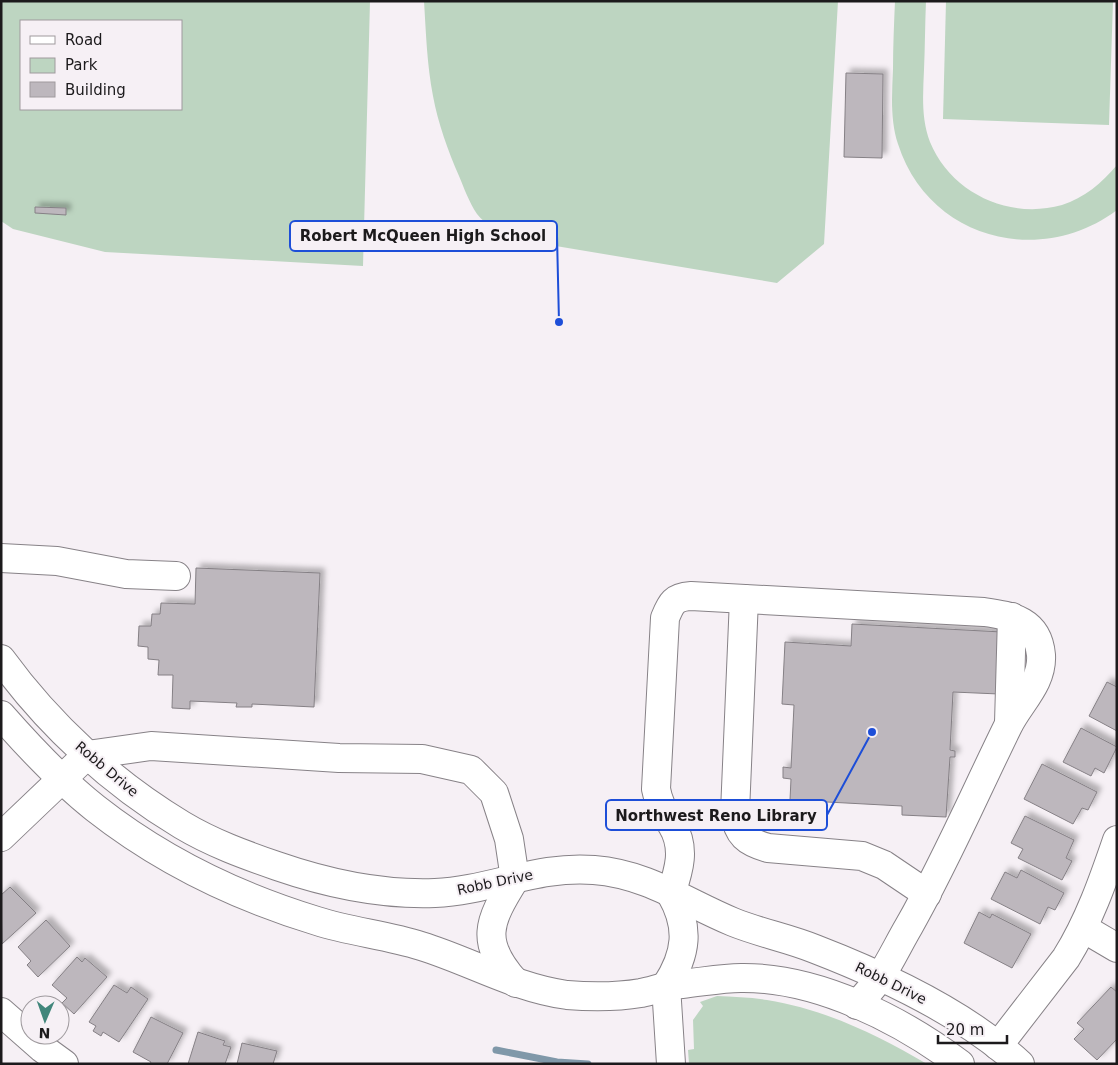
<svg xmlns="http://www.w3.org/2000/svg" width="1118" height="1065" viewBox="0 0 1118 1065" font-family="'DejaVu Sans',sans-serif">
	<style>
		.green { fill: #bdd5c1; fill-rule: evenodd }
		.lines { fill: none; stroke-linecap: round; stroke-linejoin: round }
		.stream { stroke: #8098a9; stroke-width: 7 }
		.building { fill: #bdb7bd; stroke: #858085; filter: url(#shadow) }
		.minor-casing { stroke: #878287; stroke-width: 30 }
		.minor { stroke: #fff; stroke-width: 28 }
		.labels { text-anchor: middle; dominant-baseline: central; stroke-width: 4; stroke-linejoin: round; paint-order: stroke }
		.street-label { font-size: 14px; fill: #1c1a1c; stroke: #f6f0f5 }
		.leader { fill: none; stroke: #1d4ed8; stroke-width: 2 }
		.callout-dot { fill: #1d4ed8; stroke: #f6f0f5; stroke-width: 2 }
		.callout { fill: #f6f0f5; stroke: #1d4ed8; stroke-width: 2 }
		.callout-label { font-size: 15px; text-anchor: middle; font-weight: bold; fill: #1c1a1c }
	</style>
	<defs>
		<filter id="shadow"><feDropShadow dx="4.5" dy="-4.5" stdDeviation="2.5" flood-color="#0004"/></filter>
	</defs>
	<rect width="100%" height="100%" fill="#f6f0f5"/>
	<g class="green">
		<path d="M1,1H370L363,266L105,252L13,229L1,221ZM21,21H181V109H21Z"/>
		<path d="M424,1H838L824,244L777,283L514,239C501,232 486,226 477,214C469,202 464,188 459,176C448,151 438,123 433,96C427,65 426,33 424,1Z"/>
		<path d="M895,1H926C925,24 925,47 924,70C923,94 921,118 930,142C951,193 1009,220 1062,205C1084,198 1102,183 1117,165V210C1040,268 928,239 898,144C890,120 892,94 893,69C893,47 894,24 895,1Z"/>
		<polygon points="946,1 1113,1 1109,125 943,119"/>
		<path d="M717,996C733,997 751,997 767,1000C824,1009 878,1035 927,1064H689L688,1050L694,1049L693,1020L703,1006L700,1002Z"/>
	</g>
	<g class="lines">
		<polyline class="stream" points="496,1050 557,1062 588,1064"/>
	</g>
	<g class="building">
		<polygon points="846,73 883,74 882,158 844,157"/>
		<polygon points="35,207 66,208 66,215 35,213"/>
		<polygon points="196,568 320,573 314,707 252,704 252,707 236,707 237,703 190,701 190,709 172,708 173,675 158,675 159,660 148,659 148,647 138,646 139,626 151,626 152,614 160,614 161,603 195,604"/>
		<polygon points="852,624 1002,632 999,694 953,692 950,750 955,751 955,757 950,757 946,817 902,815 902,806 790,800 791,779 783,778 783,767 791,768 794,705 782,704 785,642 851,646"/>
		<polygon points="1107,682 1117,687 1117,731 1089,716"/>
		<polygon points="1081,728 1117,747 1104,773 1095,768 1091,776 1063,762"/>
		<polygon points="1042,764 1097,792 1088,810 1082,808 1073,824 1024,799"/>
		<polygon points="1025,816 1074,840 1066,858 1072,861 1062,880 1018,858 1023,849 1011,843"/>
		<polygon points="1021,870 1064,893 1055,910 1048,907 1040,924 991,899 1005,872 1017,878"/>
		<polygon points="10,887 36,913 2,944 1,895"/>
		<polygon points="979,912 990,918 992,914 1031,934 1012,968 964,943"/>
		<polygon points="46,920 70,946 38,977 27,965 31,961 18,947"/>
		<polygon points="77,957 82,962 85,958 107,977 74,1014 62,1003 67,998 52,985"/>
		<polygon points="114,985 127,993 131,987 148,999 119,1042 103,1032 101,1036 93,1031 96,1026 89,1022"/>
		<polygon points="1111,987 1117,992 1117,1039 1097,1060 1074,1039 1084,1029 1077,1023"/>
		<polygon points="151,1017 183,1033 167,1064 150,1064 151,1062 133,1052"/>
		<polygon points="198,1032 225,1041 223,1045 231,1047 225,1064 188,1064"/>
		<polygon points="242,1043 277,1051 273,1064 237,1064"/>
	</g>
	<g class="lines">
		<g class="minor-casing">
			<g id="minor">
				<polyline points="1,558 57,561 126,574 176,576"/>
				<path d="M744,599L735,812C737,835 747,842 768,848L862,856L884,865L927,894"/>
				<path d="M1,659C49,725 112,783 182,825C212,843 245,855 277,866C329,884 381,895 435,893C489,891 539,865 594,870C647,874 685,902 733,922C760,933 788,938 815,949C885,976 964,1013 1020,1064"/>
				<path d="M1,715C30,748 61,781 95,808C161,860 238,897 317,921C351,932 387,935 421,946C470,961 515,988 567,995C591,997 617,997 641,993C655,990 668,985 682,984C702,982 722,978 741,978C817,977 900,1019 960,1064"/>
				<polyline points="1009,723 1012,617"/>
				<path d="M1,837L87,755L151,746L339,758L422,759L471,770L494,793L509,839L515,879C488,922 479,942 516,983"/>
				<polyline points="1083,928 1117,948"/>
				<path d="M666,986C687,954 690,927 671,894C679,870 686,848 672,825C664,811 659,805 656,789L665,618C671,603 674,597 691,596L984,612C1013,616 1038,621 1041,655C1043,683 1019,703 1008,726C975,793 946,861 909,926C899,943 890,962 879,979C872,988 865,996 857,1005"/>
				<polyline points="666,986 671,1064"/>
				<polyline points="1,1012 42,1048 64,1064"/>
				<path d="M998,1046L1066,958C1089,921 1103,881 1117,840"/>
			</g>
		</g>
		<use href="#minor" class="minor"/>
	</g>
	<g class="labels">
		<g class="street-label">
			<text transform="translate(107 769) rotate(40)">Robb Drive</text>
			<text transform="translate(495 882) rotate(-12)">Robb Drive</text>
			<text transform="translate(891 983) rotate(26)">Robb Drive</text>
		</g>
	</g>
	<path class="leader" d="M559 322L557 236M872 732L827 815"/>
	<g class="callout-dot">
		<circle cx="559" cy="322" r="5"/>
		<circle cx="872" cy="732" r="5"/>
	</g>
	<g class="callout">
		<rect x="290" y="221" width="267" height="30" rx="5"/>
		<rect x="606" y="800" width="221" height="30" rx="5"/>
	</g>
	<g class="callout-label">
		<text x="423" y="241">Robert McQueen High School</text>
		<text x="716" y="821">Northwest Reno Library</text>
	</g>
	<rect width="1118" height="1065" fill="none" stroke="#1c1a1c" stroke-width="5"/>
	<rect x="20" y="20" width="162" height="90" fill="#f6f0f5" stroke="#9f9a9e"/>
	<rect x="30" y="36" width="25" height="8" fill="#ffffff" stroke="#9f9a9e"/>
	<text x="65" y="45" font-size="15" fill="#1c1a1c">Road</text>
	<rect x="30" y="58" width="25" height="15" fill="#bdd5c1" stroke="#9f9a9e"/>
	<text x="65" y="70" font-size="15" fill="#1c1a1c">Park</text>
	<rect x="30" y="82" width="25" height="15" fill="#bdb7bd" stroke="#9f9a9e"/>
	<text x="65" y="95" font-size="15" fill="#1c1a1c">Building</text>
	<g transform="translate(45 1020) rotate(182)"><circle r="24" fill="#f6f0f5" stroke="#9f9a9e"/>
	<path d="M0-4L9 19L0 12L-9 19Z" fill="#41867b"/>
	<text y="-8" font-size="14" font-weight="bold" text-anchor="middle" fill="#1c1a1c">N</text>
	</g>
	<path d="M938 1035v8h69v-8" fill="none" stroke="#1c1a1c" stroke-width="2.5"/>
	<text x="946" y="1035" font-size="15" fill="#1c1a1c" stroke="#f6f0f5" stroke-width="4" paint-order="stroke">20 m</text>
</svg>
